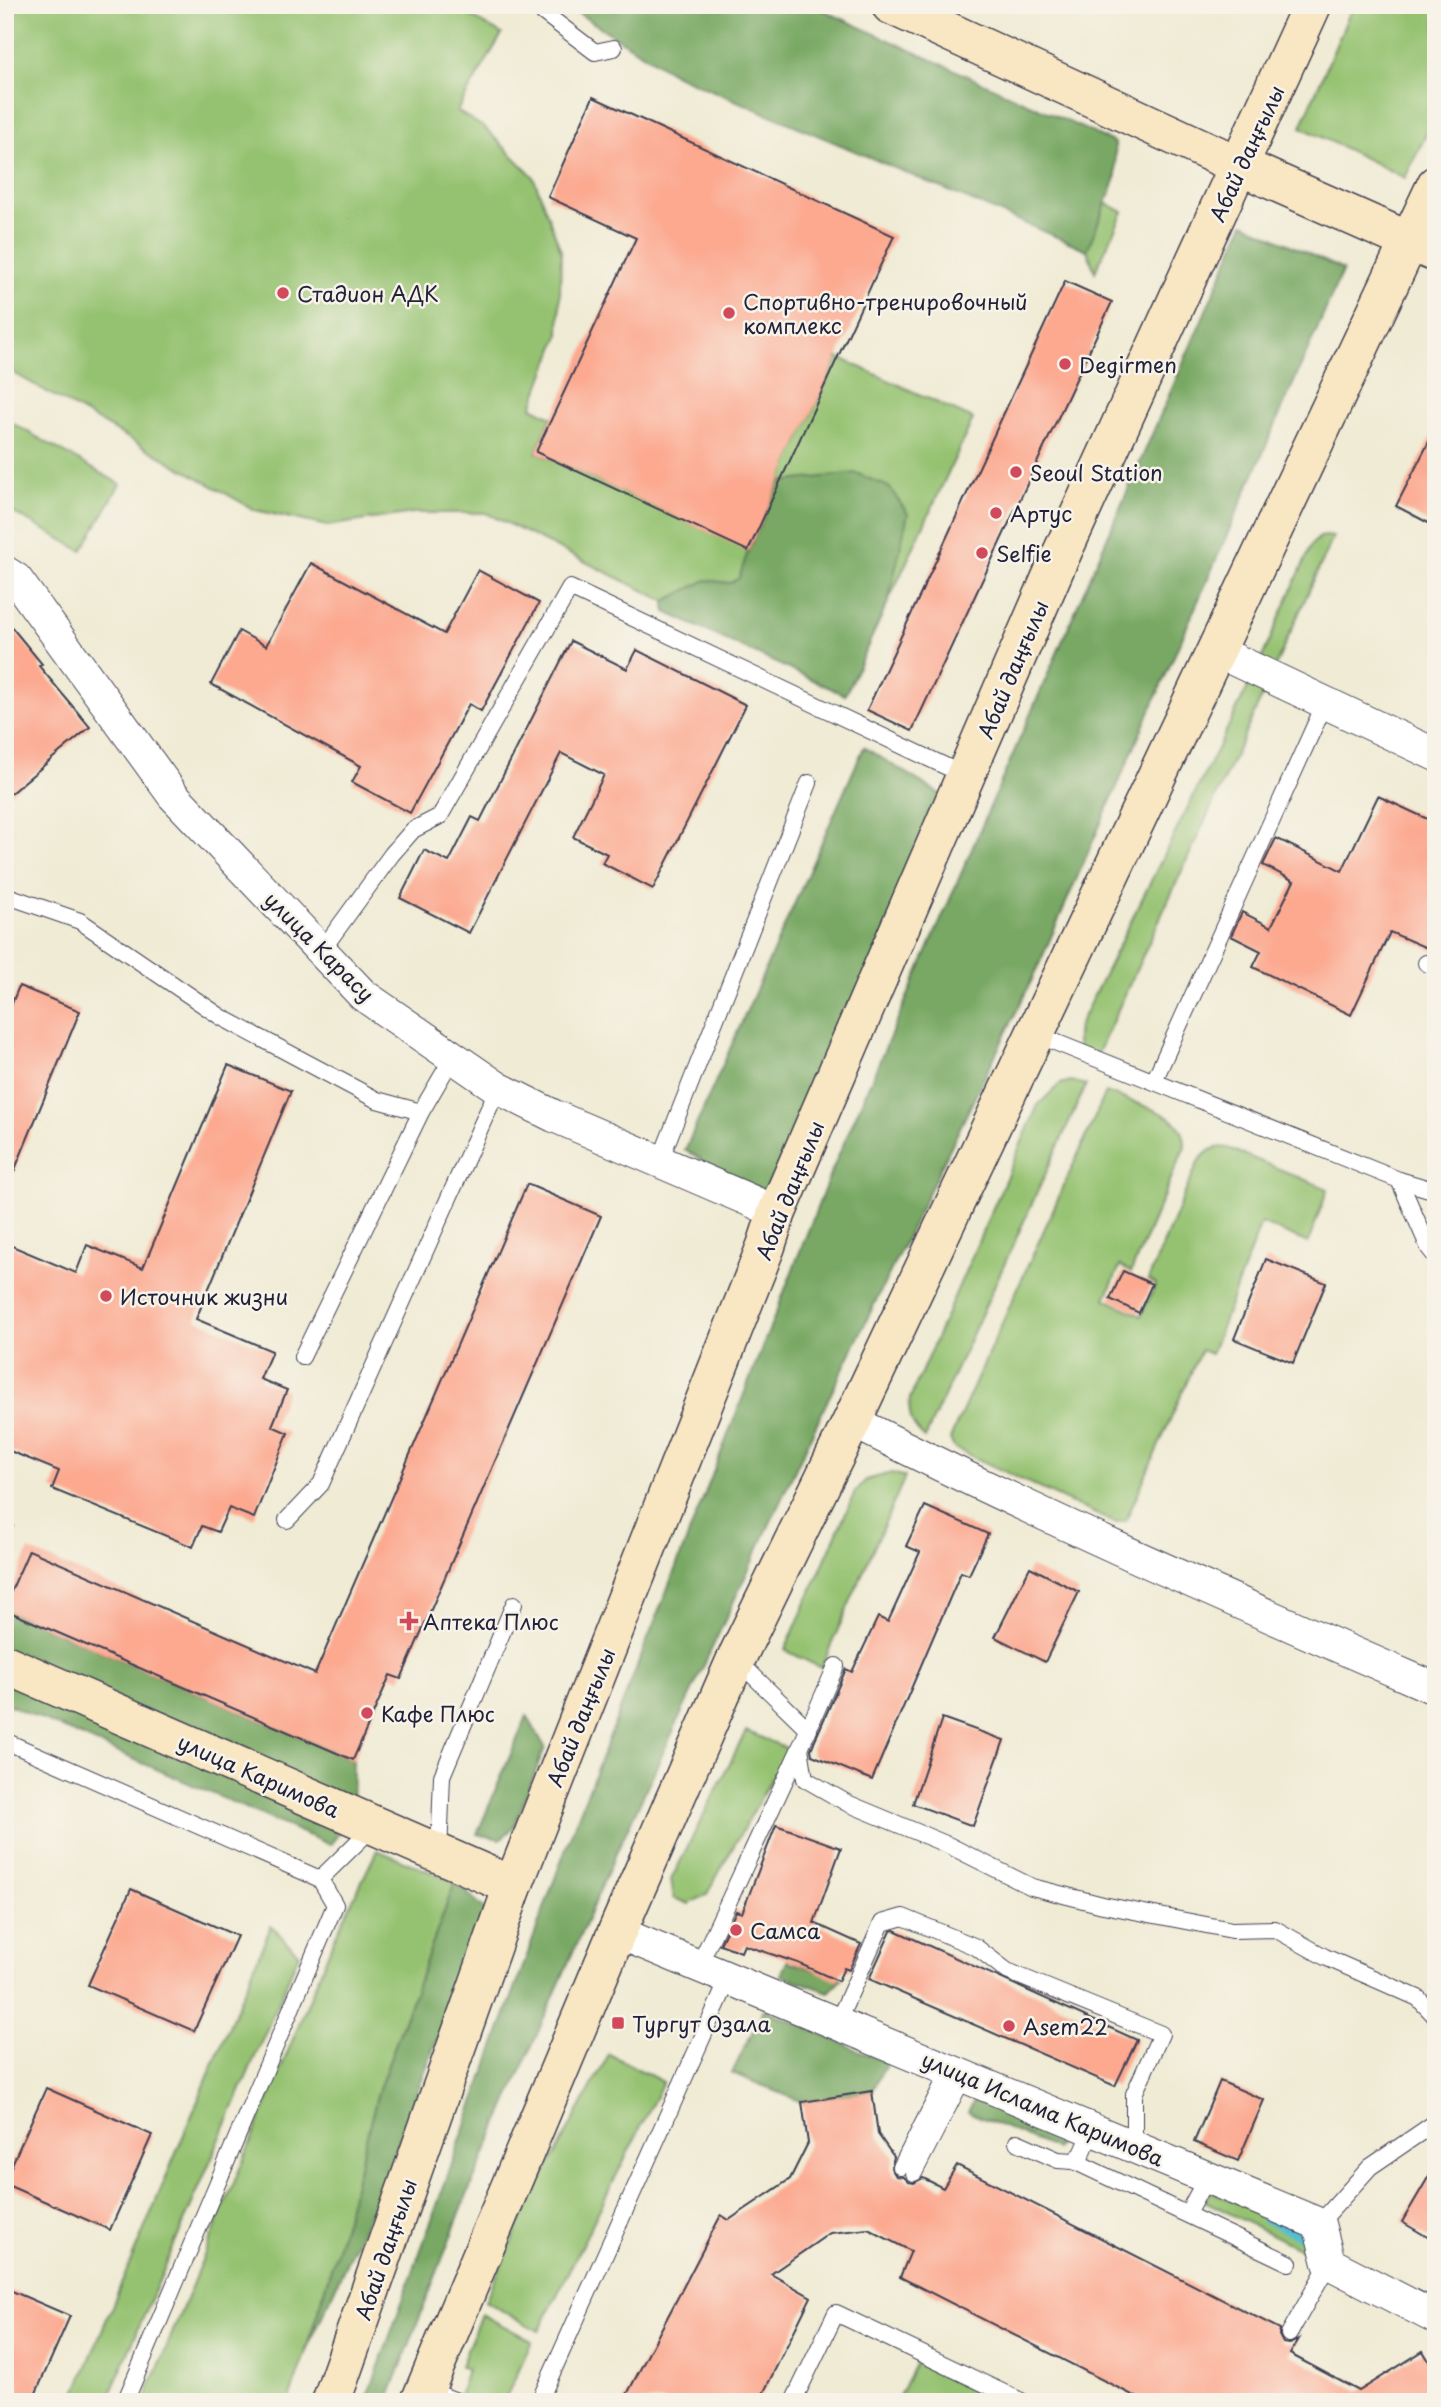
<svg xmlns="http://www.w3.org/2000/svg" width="1441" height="2407" viewBox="0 0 1441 2407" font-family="'Playpen Sans',sans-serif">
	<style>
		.green { fill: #95c271; stroke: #5c7256; stroke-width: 2 }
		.forest { fill: #78a863; stroke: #4d654f; stroke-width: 2 }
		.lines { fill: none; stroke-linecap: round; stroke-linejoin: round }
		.stream { stroke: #54bdd1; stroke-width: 10 }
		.building { fill: #fca990 }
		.lane-casing { stroke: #414052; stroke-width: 18 }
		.street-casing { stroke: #414052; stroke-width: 34 }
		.secondary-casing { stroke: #414052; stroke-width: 41 }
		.lane { stroke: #fff; stroke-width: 16 }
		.street { stroke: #fff; stroke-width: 32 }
		.secondary { stroke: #f9e7c3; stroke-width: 38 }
		.poi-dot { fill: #d1495b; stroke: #f7f3e8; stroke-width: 2.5 }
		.labels { text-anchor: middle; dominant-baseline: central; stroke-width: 5; stroke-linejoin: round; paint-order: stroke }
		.street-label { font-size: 21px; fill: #22223b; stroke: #f7f3e8 }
		.poi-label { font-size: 21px; fill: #22223b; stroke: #f7f3e8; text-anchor: start }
	</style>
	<rect width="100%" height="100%" fill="#f7f3e8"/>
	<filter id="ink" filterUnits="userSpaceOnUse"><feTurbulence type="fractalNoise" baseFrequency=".0143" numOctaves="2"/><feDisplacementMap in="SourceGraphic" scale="14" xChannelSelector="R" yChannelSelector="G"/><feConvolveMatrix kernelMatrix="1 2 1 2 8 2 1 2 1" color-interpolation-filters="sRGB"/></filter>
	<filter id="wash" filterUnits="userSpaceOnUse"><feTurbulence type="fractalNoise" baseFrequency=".00686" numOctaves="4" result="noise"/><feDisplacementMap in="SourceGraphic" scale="28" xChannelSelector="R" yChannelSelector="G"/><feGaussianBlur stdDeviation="1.57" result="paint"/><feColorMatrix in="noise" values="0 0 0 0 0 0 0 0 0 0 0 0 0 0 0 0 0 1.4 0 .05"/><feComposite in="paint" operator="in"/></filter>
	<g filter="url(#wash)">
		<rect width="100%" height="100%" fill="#f0ebd4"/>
		<g class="green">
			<polygon points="5,5 451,5 502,34 457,111 485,128 533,176 561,251 559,335 532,407 552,417 536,452 748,550 838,357 973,419 845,695 666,612 665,601 486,513 413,513 327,526 255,510 5,368"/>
			<polygon points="1353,5 1436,5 1436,114 1405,178 1301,127"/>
			<polygon points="1106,203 1123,212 1095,272 1087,250"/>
			<polygon points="5,419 120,484 82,551 5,508"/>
			<polygon points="1327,536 1333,537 1274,669 1260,662 1312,544 1320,537"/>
			<path d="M1251,681L1266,688L1092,1066C1077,1057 1075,1043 1078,1027Z"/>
			<path d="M1071,1081L1086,1085L925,1438C911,1426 908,1416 910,1398L1038,1105L1060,1084Z"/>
			<path d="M1106,1092C1125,1100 1165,1110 1178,1125C1183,1131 1185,1138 1185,1146L1131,1272L1120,1266L1105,1299L1141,1316L1156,1284L1148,1280L1198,1162C1207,1151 1214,1145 1228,1148L1328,1189L1308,1243L1261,1223L1211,1354L1201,1350L1126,1520L1115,1523L954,1448L950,1439Z"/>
			<polygon points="892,1473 905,1477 821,1668 785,1650 855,1492 866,1480"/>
			<polygon points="746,1731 788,1749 707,1894 689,1904 674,1898 671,1880"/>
			<polygon points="377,1850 455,1882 378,2092 345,2222 306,2351 288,2402 144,2402 334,1939"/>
			<polygon points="271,1926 299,1954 107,2402 72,2402"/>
			<polygon points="609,2054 663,2082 539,2331 485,2301 530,2201"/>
			<polygon points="1210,2191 1312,2234 1322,2260 1205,2201"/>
			<polygon points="481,2314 532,2341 504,2402 474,2402 459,2396 467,2369 461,2366"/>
			<polygon points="917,2360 1000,2402 896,2402"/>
		</g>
		<g class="forest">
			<polygon points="565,5 812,5 1115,143 1116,178 1087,250 676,75"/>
			<polygon points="1244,223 1343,270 1037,969 823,1410 613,1860 465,2200 387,2402 366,2402 568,1842 830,1175"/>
			<polygon points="856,473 889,487 908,514 888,602 845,695 666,612 665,601 706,580 730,583 739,578 748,551 780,482"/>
			<polygon points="864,747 943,796 778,1191 752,1189 685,1150"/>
			<polygon points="5,1610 353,1760 352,1816 330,1845 5,1703"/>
			<polygon points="527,1716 545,1747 513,1829 500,1839 477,1834"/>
			<polygon points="455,1882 486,1910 380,2190 306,2351 345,2222 378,2092"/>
			<polygon points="787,1961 842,1979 829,1992 781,1975"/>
			<polygon points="764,2009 887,2063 872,2091 802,2102 732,2073"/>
			<polygon points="974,2100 1062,2138 1056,2149 968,2112"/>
		</g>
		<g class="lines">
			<polyline class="stream" points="1266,2218 1306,2238"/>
		</g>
		<g id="blocks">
			<g class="building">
				<polygon points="593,97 894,236 748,551 536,452 636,238 548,197"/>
				<polygon points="1065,281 1112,302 912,731 867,710"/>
				<polygon points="1436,428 1436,527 1396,506"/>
				<polygon points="311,563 444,634 478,570 539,603 481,711 469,704 410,813 352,782 361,766 211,684 239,631 266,646"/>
				<polygon points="5,619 42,664 39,666 90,727 5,798"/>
				<polygon points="571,641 627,669 637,650 746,705 653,889 602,863 607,854 573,837 604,775 561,753 469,933 400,898 424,850 449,862 472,817 480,821"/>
				<polygon points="1378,796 1436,823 1436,952 1390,932 1351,1015 1253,967 1261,951 1231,936 1242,912 1271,927 1294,881 1263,865 1276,838 1342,871"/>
				<polygon points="19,986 80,1011 6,1191 5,1020"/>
				<polygon points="228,1065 291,1091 196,1319 272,1351 260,1379 287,1390 272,1426 288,1433 254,1518 229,1508 218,1532 202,1526 193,1547 52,1489 59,1471 5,1449 5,1243 76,1273 87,1245 143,1268"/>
				<polygon points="527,1184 601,1216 401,1679 390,1675 353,1760 5,1610 5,1605 29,1550 315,1674"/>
				<polygon points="1266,1259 1326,1283 1293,1363 1234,1339"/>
				<polygon points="1123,1271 1152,1284 1139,1313 1110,1299"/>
				<polygon points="925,1506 988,1534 969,1575 961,1572 872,1780 812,1755 811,1749 846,1669 852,1672 878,1617 888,1622 920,1552 906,1546"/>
				<polygon points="1030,1567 1079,1592 1045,1662 995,1637"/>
				<polygon points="942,1718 1004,1740 973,1826 913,1804"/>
				<polygon points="776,1825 841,1848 814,1923 861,1944 849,1970 844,1968 838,1981 798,1963 744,1945 741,1952 720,1944 736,1911 742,1913"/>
				<polygon points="131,1889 237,1936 194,2031 88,1985"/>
				<polygon points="894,1930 1137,2040 1115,2086 869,1979 891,1931"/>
				<polygon points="1220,2081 1264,2100 1238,2161 1194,2142"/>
				<polygon points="46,2088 152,2135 110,2230 5,2184 5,2180"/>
				<polygon points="872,2091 878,2134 894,2157 891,2168 896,2176 904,2177 909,2182 914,2183 923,2178 943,2188 957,2165 1280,2329 1279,2335 1283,2343 1290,2344 1299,2339 1290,2354 1359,2391 1423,2351 1436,2373 1436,2402 1146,2402 900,2277 911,2251 868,2229 830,2233 771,2274 811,2297 759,2402 623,2402 721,2215 729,2220 790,2179 808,2143 802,2102"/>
				<polygon points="1436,2164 1436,2242 1402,2222"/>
				<polygon points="5,2288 70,2316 32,2402 5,2402"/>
			</g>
		</g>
	</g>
	<g filter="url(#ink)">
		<use href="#blocks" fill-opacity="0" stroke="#414052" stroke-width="2"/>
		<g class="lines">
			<g class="lane-casing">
				<g id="lane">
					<polyline points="540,10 595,52 614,48"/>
					<polyline points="5,895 80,921 221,1017 377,1100 421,1112"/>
					<polyline points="322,950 392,854 413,830 440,816 570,588 966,776"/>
					<polyline points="1426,963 1436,967"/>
					<polyline points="1035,1034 1399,1180 1429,1248 1436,1257"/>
					<polyline points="1154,1081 1325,703"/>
					<polyline points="659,1163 809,783"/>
					<polyline points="1399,1180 1436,1191"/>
					<polyline points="302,1357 421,1112 453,1057"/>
					<polyline points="5,1515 5,1525"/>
					<polyline points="287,1520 321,1484 498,1088"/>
					<polyline points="736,1659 809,1730"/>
					<polyline points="5,1741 320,1879 375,1825"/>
					<polyline points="800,1748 805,1779 847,1803 948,1845 1032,1887 1103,1905 1232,1930 1275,1929 1325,1957 1418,1998 1436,2017"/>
					<polyline points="439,1854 442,1776 514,1604"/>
					<polyline points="699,1965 800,1748 836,1666"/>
					<polyline points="837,2023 882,1923 903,1917 976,1947 1007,1971 1161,2034 1134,2094 1134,2146"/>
					<polyline points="1017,2142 1058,2160 1074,2161 1082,2154 1093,2129"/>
					<polyline points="1074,2161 1289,2263"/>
					<polyline points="901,2167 950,2070"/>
					<polyline points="914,2173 964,2076"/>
					<polyline points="1187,2214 1207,2177"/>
					<polyline points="1319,2224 1370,2167 1436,2122"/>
					<polyline points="1289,2334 1329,2263"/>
					<polyline points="425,2389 459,2402"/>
					<polyline points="125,2402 335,1905 320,1879"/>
					<polyline points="539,2402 729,1978"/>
					<polyline points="793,2402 836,2313 1023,2402"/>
				</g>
			</g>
			<g class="street-casing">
				<g id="street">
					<polyline points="5,572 16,579 173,795 363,995 498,1088 554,1116 777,1212"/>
					<polyline points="1216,651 1436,755"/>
					<path d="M852,1421C1043,1518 1239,1603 1436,1689"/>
					<polyline points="617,1932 1319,2224 1329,2263 1436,2318"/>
				</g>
			</g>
			<g class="secondary-casing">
				<g id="secondary">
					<polyline points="891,5 1240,166 1436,253"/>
					<polyline points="5,1664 513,1886"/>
					<polyline points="331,2402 513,1886 766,1246 777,1212 1056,566 1312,5"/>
					<polyline points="420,2402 617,1932 736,1659 852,1421 1436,185"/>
				</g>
			</g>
			<use href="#lane" class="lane"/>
			<use href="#street" class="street"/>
			<use href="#secondary" class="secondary"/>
		</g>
	</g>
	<g class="poi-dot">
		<circle cx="283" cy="293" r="7"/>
		<circle cx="729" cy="313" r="7"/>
		<circle cx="1065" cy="364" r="7"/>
		<circle cx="1016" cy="472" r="7"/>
		<circle cx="996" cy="513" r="7"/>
		<circle cx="982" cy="553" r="7"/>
		<circle cx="106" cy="1296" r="7"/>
		<path d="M405.5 1610.5h7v7h7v7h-7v7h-7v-7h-7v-7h7z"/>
		<circle cx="367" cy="1713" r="7"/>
		<circle cx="736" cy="1930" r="7"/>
		<rect x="611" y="2016" width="14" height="14" rx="3.5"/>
		<circle cx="1009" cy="2026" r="7"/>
	</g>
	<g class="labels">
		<g class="street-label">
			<text transform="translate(1246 153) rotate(-65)">Абай даңғылы</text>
			<text transform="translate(1012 669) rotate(-67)">Абай даңғылы</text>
			<text transform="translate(320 946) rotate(45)">улица Карасу</text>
			<text transform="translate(789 1190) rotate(-68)">Абай даңғылы</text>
			<text transform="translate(580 1717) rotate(-68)">Абай даңғылы</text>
			<text transform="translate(259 1775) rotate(24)">улица Каримова</text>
			<text transform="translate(1043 2108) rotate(23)">улица Ислама Каримова</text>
			<text transform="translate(385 2249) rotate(-71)">Абай даңғылы</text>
		</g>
		<g class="poi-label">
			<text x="297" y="293">Стадион АДК</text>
			<text x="743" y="301">Спортивно-тренировочный<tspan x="743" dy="24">комплекс</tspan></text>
			<text x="1079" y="364">Degirmen</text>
			<text x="1030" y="472">Seoul Station</text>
			<text x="1010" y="513">Артус</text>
			<text x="996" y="553">Selfie</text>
			<text x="120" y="1296">Источник жизни</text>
			<text x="423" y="1621">Аптека Плюс</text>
			<text x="381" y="1713">Кафе Плюс</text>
			<text x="750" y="1930">Самса</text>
			<text x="632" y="2023">Тургут Озала</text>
			<text x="1023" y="2026">Asem22</text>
		</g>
	</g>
	<rect width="1441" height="2407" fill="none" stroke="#f7f3e8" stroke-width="28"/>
</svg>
